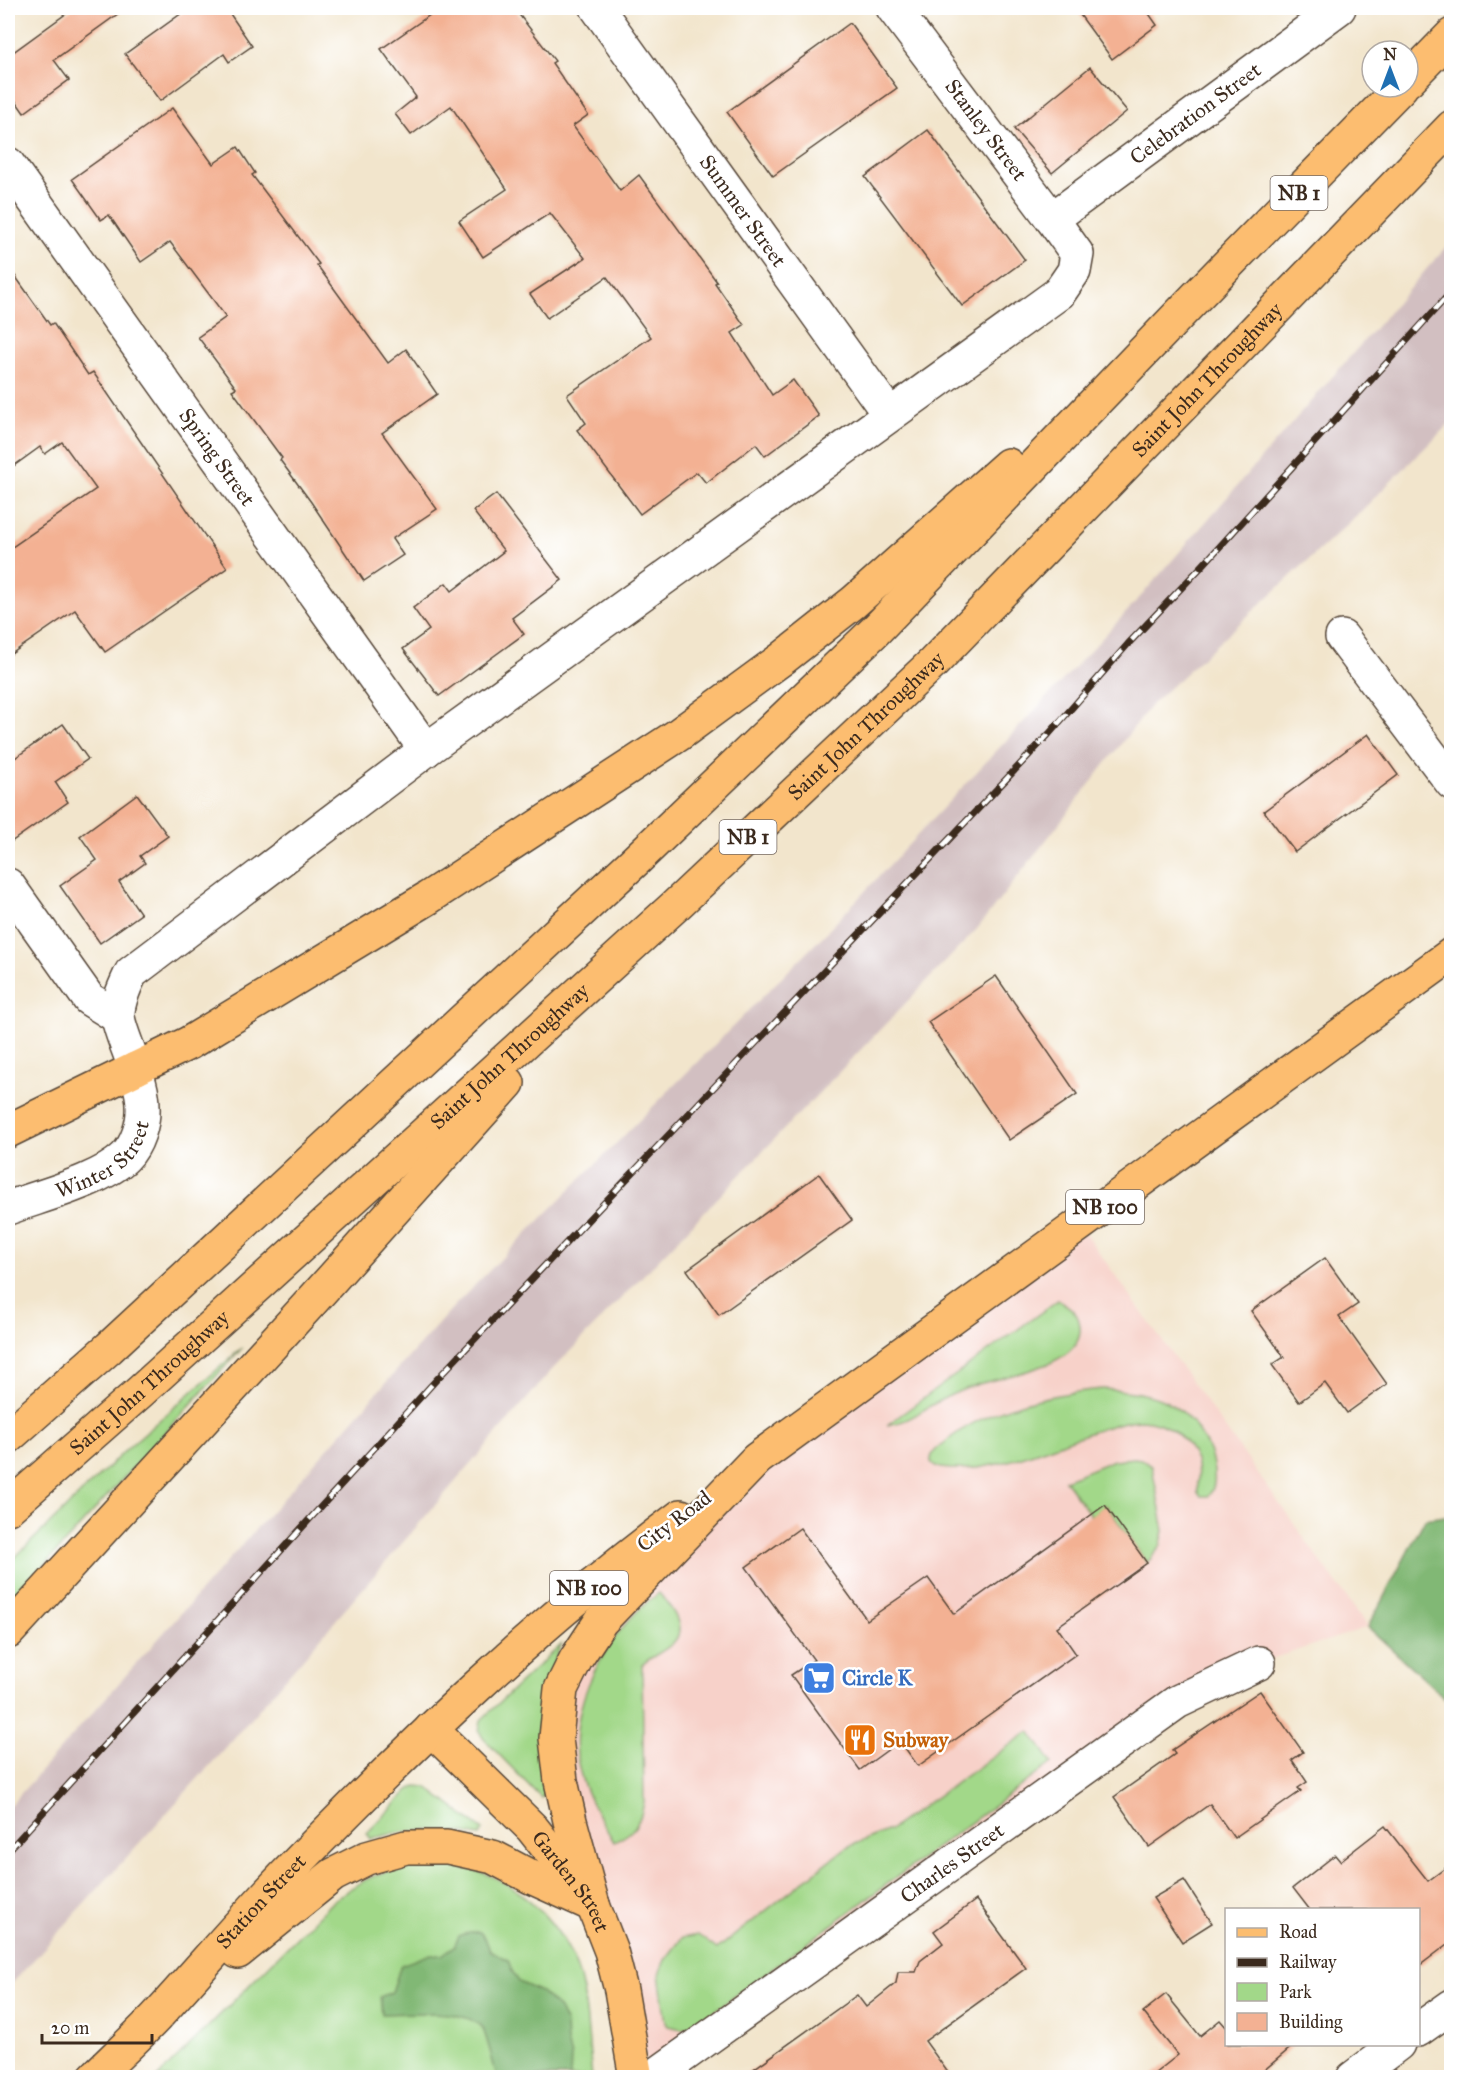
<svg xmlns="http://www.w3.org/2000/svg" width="1459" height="2085" viewBox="0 0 1459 2085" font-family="'IM FELL Great Primer',serif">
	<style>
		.built { fill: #f7d1c9 }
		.industrial { fill: #d2bfc1 }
		.green { fill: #a2d889; stroke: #6e8154; stroke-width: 1.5 }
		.forest { fill: #81b875; stroke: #5e714a; stroke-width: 1.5 }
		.building { fill: #f3b193 }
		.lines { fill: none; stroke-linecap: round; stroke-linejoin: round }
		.minor-casing { stroke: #564638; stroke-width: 36 }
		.major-casing { stroke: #564638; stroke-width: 36 }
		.highway-casing { stroke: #564638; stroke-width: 36 }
		.minor { stroke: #fff; stroke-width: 33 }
		.major { stroke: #fcbd6f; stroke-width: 33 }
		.highway { stroke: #fcbd6f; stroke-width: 33 }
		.rail-casing { stroke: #3b2a1e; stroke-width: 7 }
		.rail { stroke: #fff; stroke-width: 4.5; stroke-dasharray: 14; stroke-linecap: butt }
		.labels { text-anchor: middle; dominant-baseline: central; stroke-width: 5; stroke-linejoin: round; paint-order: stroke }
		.shield { fill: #fff; stroke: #766a62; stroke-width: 1.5 }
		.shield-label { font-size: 20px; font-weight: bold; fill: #3b2a1e }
		.street-label { font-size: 21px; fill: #3b2a1e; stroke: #fff }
		.shop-label { font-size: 21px; font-weight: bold; fill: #366cbe; stroke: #fff; text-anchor: start }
		.food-label { font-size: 21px; font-weight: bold; fill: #c56008; stroke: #fff; text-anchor: start }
	</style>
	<rect width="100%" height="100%" fill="#fff"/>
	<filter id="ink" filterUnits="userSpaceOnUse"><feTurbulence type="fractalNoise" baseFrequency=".0167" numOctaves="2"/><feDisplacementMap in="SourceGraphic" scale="12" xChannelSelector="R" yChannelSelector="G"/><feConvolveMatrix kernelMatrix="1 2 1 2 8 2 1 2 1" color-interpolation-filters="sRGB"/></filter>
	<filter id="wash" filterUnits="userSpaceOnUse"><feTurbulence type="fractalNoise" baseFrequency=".008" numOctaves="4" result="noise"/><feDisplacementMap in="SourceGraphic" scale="24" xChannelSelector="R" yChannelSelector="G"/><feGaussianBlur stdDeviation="1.35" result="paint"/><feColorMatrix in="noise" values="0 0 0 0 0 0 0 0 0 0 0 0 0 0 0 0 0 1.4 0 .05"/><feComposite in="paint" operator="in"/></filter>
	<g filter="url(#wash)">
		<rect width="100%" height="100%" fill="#f2e5cc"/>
		<polygon class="built" points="1080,1226 1368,1627 1259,1663 652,2077 561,1781 576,1659 757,1459"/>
		<polygon class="industrial" points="1451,241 1451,422 1351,521 1152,704 977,929 551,1371 221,1753 8,1988 8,1808 455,1305 824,935 1135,603"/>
		<g class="green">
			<path d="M1058,1300C1071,1307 1081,1314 1080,1331C1079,1368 997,1376 970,1387C960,1391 950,1395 941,1400C919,1411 913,1421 887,1425Z"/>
			<polygon points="242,1348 8,1605 8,1564 132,1444"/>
			<path d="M1103,1389C1145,1392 1177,1396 1201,1435C1207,1445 1212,1454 1213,1465C1215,1476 1216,1488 1208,1496H1201L1198,1493C1197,1482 1199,1471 1196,1461C1188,1437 1165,1421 1141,1420C1124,1420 1108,1427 1092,1432C1053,1445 1001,1469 961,1469C951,1469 937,1470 931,1462C930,1453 937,1449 943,1444C986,1407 1048,1394 1103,1389Z"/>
			<polygon points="1134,1458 1141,1459 1152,1467 1164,1531 1160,1547 1147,1563 1106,1505 1091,1516 1065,1480 1114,1460"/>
			<path d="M659,1593C669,1605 689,1627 673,1643C664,1652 651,1656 642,1665L644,1802C640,1824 634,1833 614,1842C601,1820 586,1797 580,1772C563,1708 608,1629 659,1593Z"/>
			<path d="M562,1643C540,1694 529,1739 546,1794L541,1798L483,1738L479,1731L481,1720Z"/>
			<polygon points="1030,1731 1052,1763 694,2026 682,2029 668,2026 666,2023 659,1974 665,1960 682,1938 698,1935 717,1949 847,1847 889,1830"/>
			<path d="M416,1786L426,1787L483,1830L480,1836C442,1829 408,1827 371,1839L367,1833L409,1790Z"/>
			<path d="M439,1865C448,1866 457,1866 466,1868C524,1881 572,1933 583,1991C588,2019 589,2049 592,2077L157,2078L333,1901C368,1873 395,1866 439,1865Z"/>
		</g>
		<g class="forest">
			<polygon points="1451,1515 1452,1698 1448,1701 1368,1627 1425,1519"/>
			<path d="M470,1932H480L486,1940L490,1951L508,1960L512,1971L519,1982L541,1992L559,2009L566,2024L567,2042L571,2056L570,2077H497C494,2068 487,2034 482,2028C465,2007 407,2014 382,2014L380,1997L392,1992L401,1965L431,1954L442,1955L454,1946L459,1936Z"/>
		</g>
		<g id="blocks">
			<g class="building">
				<polygon points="74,8 126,8 54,60 69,80 24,113 8,90 8,56"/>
				<polygon points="189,8 226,8 252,46 229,62 224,54 160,101 125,54"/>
				<polygon points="440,8 514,8 555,61 552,63 588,115 573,126 620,191 639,175 717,282 715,283 744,325 732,333 772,395 793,380 819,416 765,456 756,444 706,483 697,472 640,514 577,430 586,423 567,395 651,337 607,277 547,318 530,294 585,258 550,213 483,257 459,221 507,189 451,106 411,135 395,114 416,97 381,49"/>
				<polygon points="1075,8 1145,8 1157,25 1112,59"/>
				<polygon points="850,23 897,88 773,176 727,112"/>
				<polygon points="1090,67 1127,111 1052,173 1014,129"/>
				<polygon points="172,108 213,164 238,147 255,173 252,175 319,264 317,265 388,363 406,349 437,394 382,433 437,509 392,539 403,555 364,581 311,502 280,460 282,458 232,390 236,388 198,337 226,317 170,242 141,262 109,215 101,220 72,179"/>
				<polygon points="928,130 1025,260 962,306 865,177"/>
				<polygon points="8,266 50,325 53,323 88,375 93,372 227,568 105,652 75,610 8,656 8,550 96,489 62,442 45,454 40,447 8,470"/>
				<polygon points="496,494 562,580 512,618 524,634 439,696 403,649 429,630 413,608 446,583 452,591 504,551 473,511"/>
				<polygon points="63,724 88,759 55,782 68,802 8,844 8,763"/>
				<polygon points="1368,734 1398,775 1295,852 1264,811"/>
				<polygon points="137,794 168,836 140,856 145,863 119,882 141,914 100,943 60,886 97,860 80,836"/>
				<polygon points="996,976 1077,1094 1009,1140 928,1022"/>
				<polygon points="819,1174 852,1220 719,1315 687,1270"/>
				<polygon points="1325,1258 1358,1304 1339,1317 1387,1384 1347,1413 1325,1383 1299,1402 1272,1365 1284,1357 1251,1311"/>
				<polygon points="1105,1505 1147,1563 1057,1627 1076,1654 918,1766 900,1741 860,1770 791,1675 814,1660 746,1567 800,1528 867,1620 928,1578 954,1614"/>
				<polygon points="1260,1691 1303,1752 1292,1760 1307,1782 1298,1788 1301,1791 1234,1838 1210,1804 1149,1847 1114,1797 1175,1754 1172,1750"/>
				<polygon points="1385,1826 1428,1881 1452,1863 1452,1941 1419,1966 1419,1910 1310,1910 1293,1888 1335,1855 1340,1861"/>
				<polygon points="1184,1880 1212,1923 1182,1942 1153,1898"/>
				<polygon points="976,1900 1026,1968 925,2041 952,2078 741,2078 857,1995 866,2007 896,1983 898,1972 916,1972 920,1961 943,1943 934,1931"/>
				<polygon points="1166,1994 1200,2036 1220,2020 1227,2028 1227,2044 1295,2044 1255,2078 1149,2078 1178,2055 1143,2012"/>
			</g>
		</g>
	</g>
	<g filter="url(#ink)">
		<use href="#blocks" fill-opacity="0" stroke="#564638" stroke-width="1.5"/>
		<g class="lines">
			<g class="minor-casing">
				<g id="minor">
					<path id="s1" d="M597,8L889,414"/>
					<path id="s2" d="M8,164L426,750"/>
					<path id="s3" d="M1052,219L1339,8"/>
					<polyline points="1342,637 1452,783"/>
					<polyline points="8,885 89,999 118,1017"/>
					<path id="s4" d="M8,1208C40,1196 101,1181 125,1157C137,1145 144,1123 143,1106C143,1090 136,1072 131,1057C127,1045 120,1030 118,1017C117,1002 125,986 131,973L426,750L1059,293L1074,271L1077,254L1052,219L893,8"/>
					<polyline points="1418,2030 1452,2006"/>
					<path id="s5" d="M652,2078L1177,1702L1259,1663"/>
					<polyline points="1353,2078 1398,2044"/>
				</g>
			</g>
			<g class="major-casing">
				<g id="major">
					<polyline points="8,1131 135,1069"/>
					<path id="s6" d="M431,1729L532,1828L593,1905L611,1951L621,1990L636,2078"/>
					<polyline points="593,1905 570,1821 561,1781 556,1738 561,1689 576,1659 601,1621 757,1459 1452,954"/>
					<polyline points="238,1952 333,1875 367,1858 406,1847 447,1847 493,1857 531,1877 593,1905"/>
					<path id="s7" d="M94,2078C115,2057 136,2038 156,2017C201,1968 244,1917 291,1869C413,1743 540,1621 681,1516"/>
				</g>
			</g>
			<g class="highway-casing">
				<g id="highway">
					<polyline points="1408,80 1452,35"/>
					<polyline points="135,1069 189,1043 428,898 678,735 783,658 854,602 1008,465"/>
					<polyline points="8,1437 109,1348 636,860 874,632 1195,298 1401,87"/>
					<path id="s8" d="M8,1508L141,1391L675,906L933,663L1452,127"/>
					<polyline points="8,1632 312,1301 508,1083"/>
				</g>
			</g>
			<use href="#minor" class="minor"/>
			<use href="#major" class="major"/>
			<use href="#highway" class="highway"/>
			<g class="rail-casing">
				<polyline id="rail" points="8,1851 437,1379 1049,734 1128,644 1203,565 1452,291"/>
			</g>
			<use href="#rail" class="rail"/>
		</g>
	</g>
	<defs>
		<g id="supermarket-square" transform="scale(1.725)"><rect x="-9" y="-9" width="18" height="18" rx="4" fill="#3f7fe0" stroke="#fff"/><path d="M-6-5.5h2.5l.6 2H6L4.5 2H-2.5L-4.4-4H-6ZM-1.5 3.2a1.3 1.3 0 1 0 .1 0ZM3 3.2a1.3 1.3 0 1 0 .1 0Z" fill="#fff"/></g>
		<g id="restaurant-square" transform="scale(1.725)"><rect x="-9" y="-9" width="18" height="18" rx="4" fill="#e8710a" stroke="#fff"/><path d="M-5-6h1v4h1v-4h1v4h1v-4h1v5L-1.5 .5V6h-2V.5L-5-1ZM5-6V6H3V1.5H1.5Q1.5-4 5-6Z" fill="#fff"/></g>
	</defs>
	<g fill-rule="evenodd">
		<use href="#supermarket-square" x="819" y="1678"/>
		<use href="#restaurant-square" x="860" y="1740"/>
	</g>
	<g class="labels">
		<g class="shield">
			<rect x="1270.5" y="176" width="57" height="34" rx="4.5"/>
			<rect x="719.5" y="820" width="57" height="34" rx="4.5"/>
			<rect x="1066" y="1190" width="78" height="34" rx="4.5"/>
			<rect x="550" y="1571" width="78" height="34" rx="4.5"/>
		</g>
		<g class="shield-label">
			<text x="1299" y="193">NB 1</text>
			<text x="748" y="837">NB 1</text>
			<text x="1105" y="1207">NB 100</text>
			<text x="589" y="1588">NB 100</text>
		</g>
		<g class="street-label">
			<text stroke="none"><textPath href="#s3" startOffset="178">Celebration Street</textPath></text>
			<text transform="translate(986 130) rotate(53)">Stanley Street</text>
			<text stroke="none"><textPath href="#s1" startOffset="250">Summer Street</textPath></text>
			<text stroke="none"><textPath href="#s8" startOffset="1647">Saint John Throughway</textPath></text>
			<text stroke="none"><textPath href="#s2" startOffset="360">Spring Street</textPath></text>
			<text stroke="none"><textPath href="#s8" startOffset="1161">Saint John Throughway</textPath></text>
			<text stroke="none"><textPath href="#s8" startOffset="675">Saint John Throughway</textPath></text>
			<text stroke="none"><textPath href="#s4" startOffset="110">Winter Street</textPath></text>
			<text stroke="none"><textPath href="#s8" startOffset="189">Saint John Throughway</textPath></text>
			<text transform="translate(674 1521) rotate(-37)">City Road</text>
			<text stroke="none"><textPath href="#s5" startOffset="369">Charles Street</textPath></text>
			<text stroke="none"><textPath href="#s6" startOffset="208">Garden Street</textPath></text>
			<text stroke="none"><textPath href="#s7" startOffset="243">Station Street</textPath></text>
		</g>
		<g class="shop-label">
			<text x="842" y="1678">Circle K</text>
		</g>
		<g class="food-label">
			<text x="883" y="1740">Subway</text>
		</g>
	</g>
	<rect width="1459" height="2085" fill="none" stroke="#fff" stroke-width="30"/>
	<rect x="1225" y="1908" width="195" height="138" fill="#ffffff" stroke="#b1aaa5" stroke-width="1.5"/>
	<rect x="1237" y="1928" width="30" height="9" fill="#fcbd6f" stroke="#b1aaa5" stroke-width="1.5"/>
	<text x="1279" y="1938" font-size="18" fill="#3b2a1e">Road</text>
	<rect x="1237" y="1958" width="30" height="9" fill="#3b2a1e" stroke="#b1aaa5" stroke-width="1.5"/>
	<text x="1279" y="1968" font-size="18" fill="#3b2a1e">Railway</text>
	<rect x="1237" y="1983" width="30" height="18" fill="#a2d889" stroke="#b1aaa5" stroke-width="1.5"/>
	<text x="1279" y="1998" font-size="18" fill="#3b2a1e">Park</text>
	<rect x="1237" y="2013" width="30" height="18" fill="#f3b193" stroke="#b1aaa5" stroke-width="1.5"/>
	<text x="1279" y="2028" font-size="18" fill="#3b2a1e">Building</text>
	<g transform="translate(1390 69)"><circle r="28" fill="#ffffff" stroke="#b1aaa5" stroke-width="1.5"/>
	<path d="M0-4.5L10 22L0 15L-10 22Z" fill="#1f6fb2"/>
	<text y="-9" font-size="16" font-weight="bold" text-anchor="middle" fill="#3b2a1e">N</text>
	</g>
	<path d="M42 2034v9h110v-9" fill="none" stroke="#3b2a1e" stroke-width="3"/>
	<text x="51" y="2034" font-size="18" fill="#3b2a1e" stroke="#ffffff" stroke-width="4.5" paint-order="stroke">20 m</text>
</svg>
